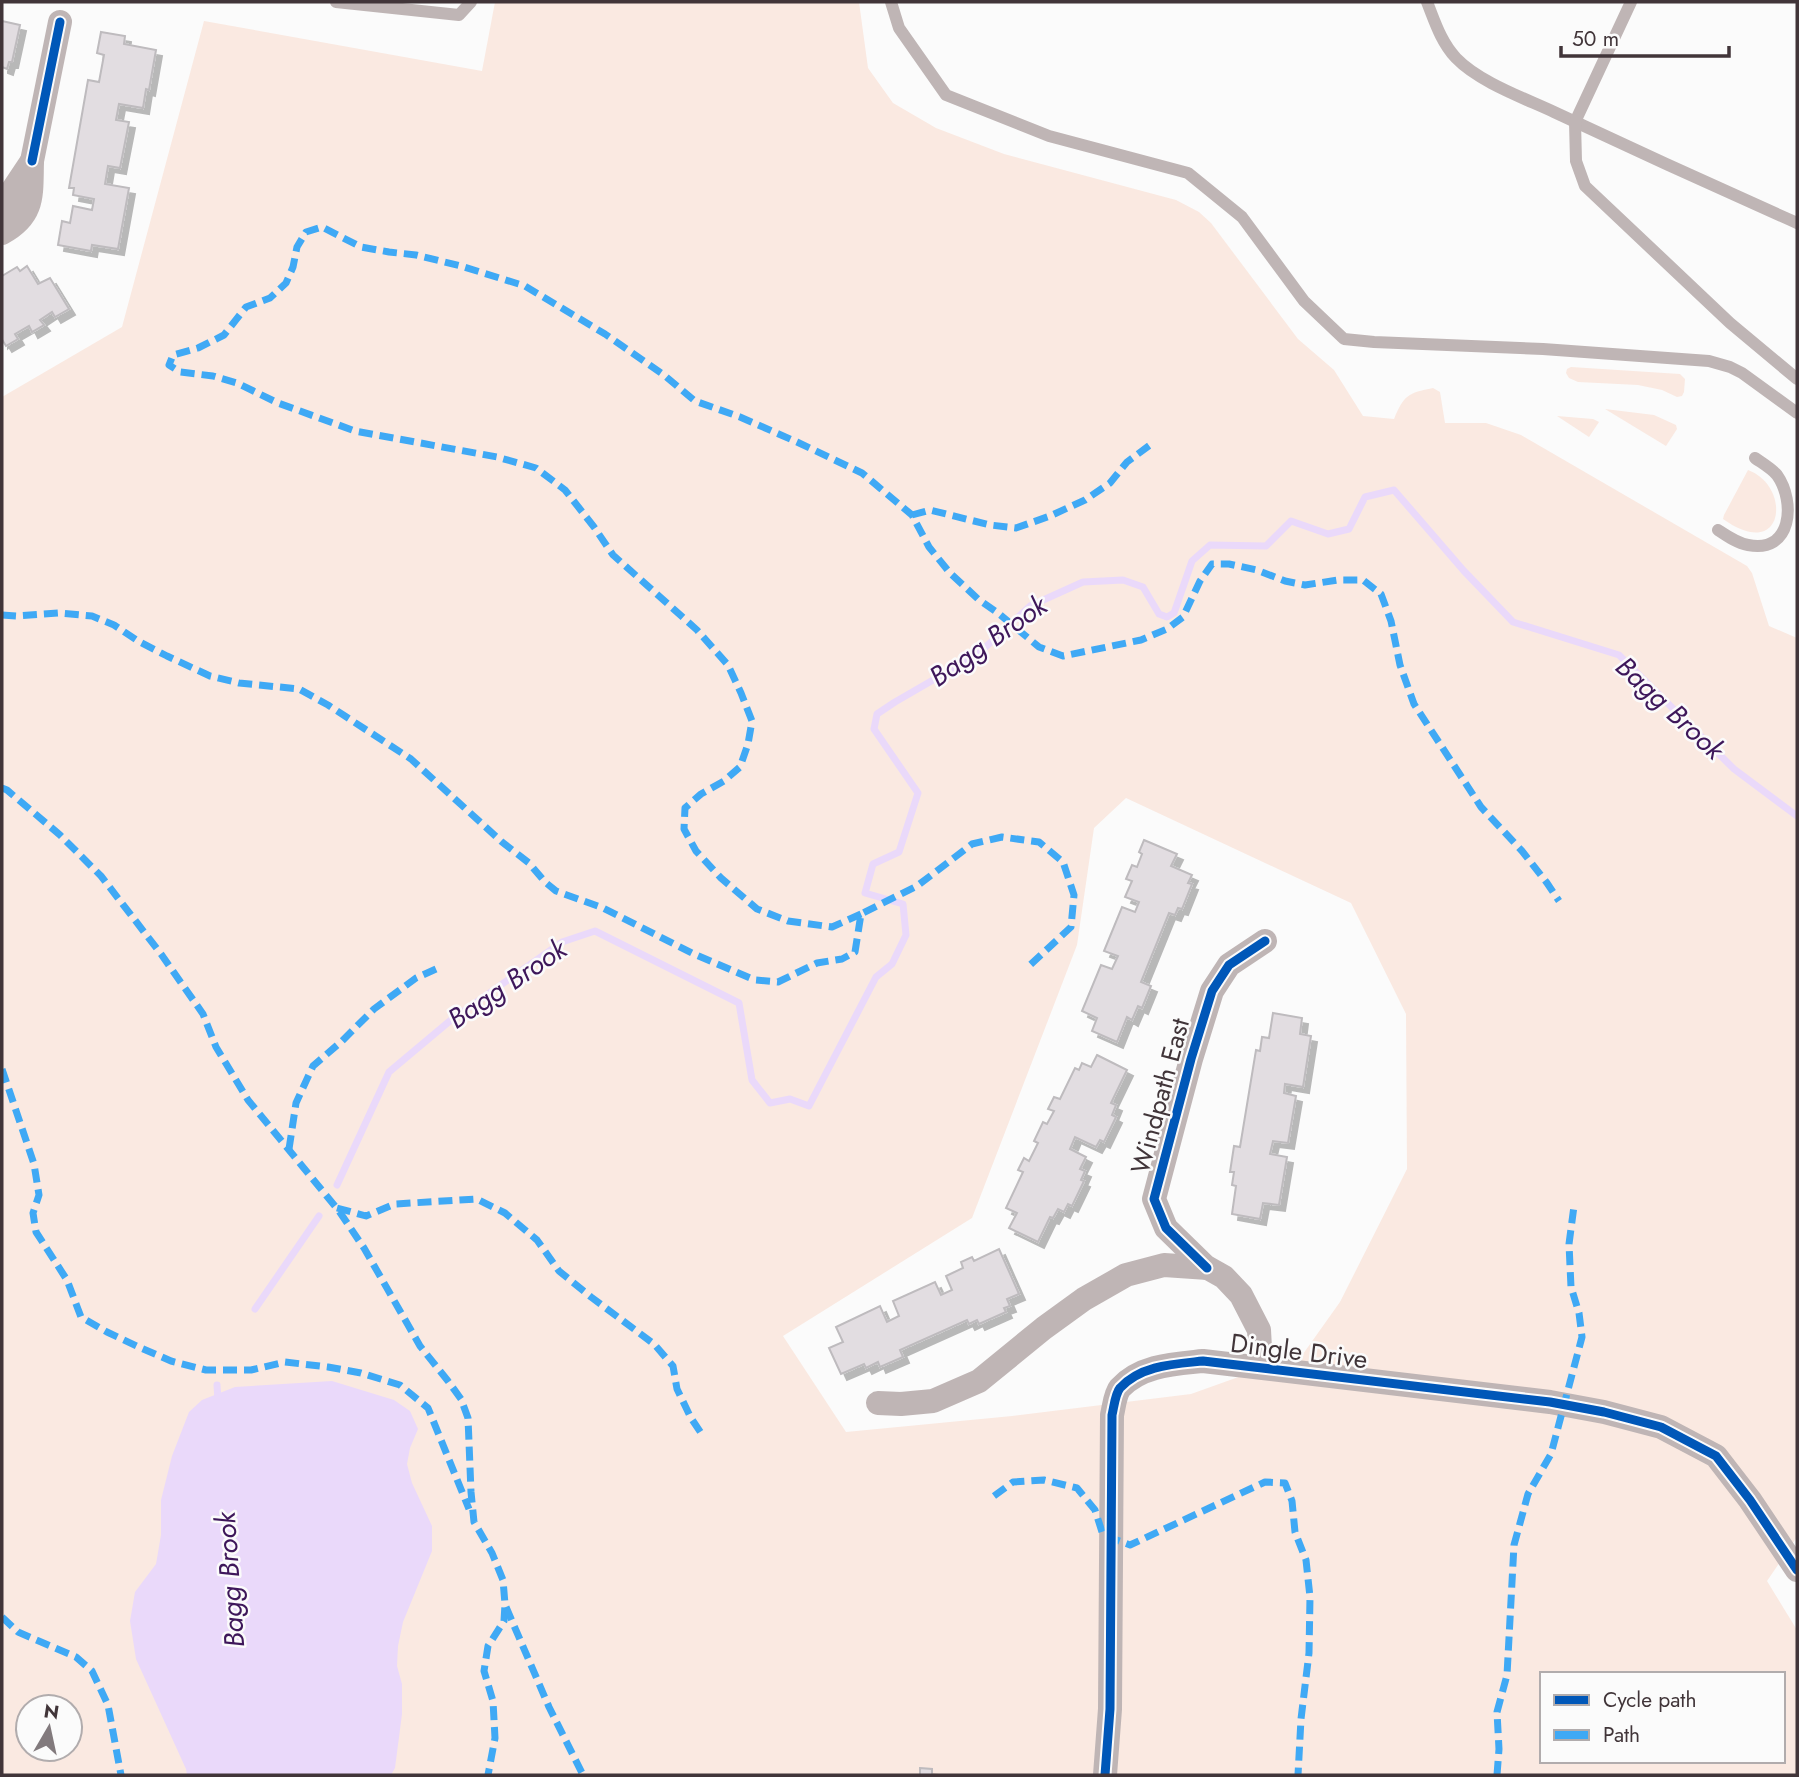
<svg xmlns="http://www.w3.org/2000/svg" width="1799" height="1777" viewBox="0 0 1799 1777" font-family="Jost,sans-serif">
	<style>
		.green { fill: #fae9e1; fill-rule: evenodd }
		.water { fill: #ead9fa }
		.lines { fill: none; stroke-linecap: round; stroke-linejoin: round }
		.stream { stroke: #ead9fa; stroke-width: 7 }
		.building { fill: #e2dde1; stroke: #bebbbe; stroke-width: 2; filter: url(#shadow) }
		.service { stroke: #bfb5b5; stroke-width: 12 }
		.minor { stroke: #bfb5b5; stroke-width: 24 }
		.quiet { stroke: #3fa9f5; stroke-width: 7; stroke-dasharray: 14 7; stroke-linecap: butt }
		.cycleway-casing { stroke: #fbfbfb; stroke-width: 13 }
		.cycleway { stroke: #0057b8; stroke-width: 9 }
		.labels { text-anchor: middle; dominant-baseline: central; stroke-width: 5; stroke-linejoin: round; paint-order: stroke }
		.street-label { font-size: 26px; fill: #413539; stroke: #fbfbfb }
		.water-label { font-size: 28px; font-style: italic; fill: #3e175a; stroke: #fbfbfb }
	</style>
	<defs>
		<filter id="shadow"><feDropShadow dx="6" dy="6" stdDeviation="0" flood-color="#0004"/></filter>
	</defs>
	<rect width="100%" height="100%" fill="#fbfbfb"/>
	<g class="green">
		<path d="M495,2H859L868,68L893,103L936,128L1004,154L1176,200L1199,212L1211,223L1298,339L1334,370L1363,416L1394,419C1404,395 1408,393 1433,388L1440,392L1445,423H1486L1521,435L1747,566L1752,573L1769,626L1797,638V1537L1767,1581L1797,1630V1775H2V397L122,327L204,21L482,71ZM1126,798L1351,903L1406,1014L1407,1169L1340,1302L1303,1354L1191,1394L1012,1416L846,1432L783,1336L972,1218L1077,945L1094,828ZM1542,1674H1783V1761H1542ZM28,1707H70V1749H28Z"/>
		<polygon points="1571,367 1680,374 1685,379 1684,392 1682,396 1677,397 1662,390 1638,385 1578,382 1569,378 1566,373 1567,369"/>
		<polygon points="1605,409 1654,415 1676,425 1677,429 1666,446"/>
		<polygon points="1557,416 1593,419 1599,422 1589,437"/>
		<path d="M1748,470C1792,486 1785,563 1723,519L1724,515Z"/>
	</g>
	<polygon class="water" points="332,1381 394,1400 410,1411 418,1429 410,1448 407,1464 412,1483 432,1526 432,1551 403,1622 398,1646 397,1666 402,1684 402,1714 395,1768 391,1775 187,1775 186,1769 136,1659 130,1621 135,1592 156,1564 161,1535 161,1500 172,1456 189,1412 202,1400 235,1387"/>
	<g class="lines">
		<g class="stream">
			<polyline points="337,1185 389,1072 451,1020 562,942 595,931 739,1003 752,1080 770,1103 790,1099 809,1106 876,977 892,964 906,935 903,904 865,893 873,864 899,852 918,793 874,729 877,714 895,702 978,654 1030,606 1083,582 1123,580 1143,587 1159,614 1167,617 1174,613 1192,561 1210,545 1266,546 1291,521 1328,534 1349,529 1365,497 1394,490 1464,571 1513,622 1619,655 1734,769 1797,816"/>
			<polyline points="255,1309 319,1216"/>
			<polyline points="217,1385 218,1401"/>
		</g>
	</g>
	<g class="building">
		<polygon points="2,21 20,25 12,62 9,62 7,69 2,67"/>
		<polygon points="101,32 125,36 124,44 156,50 149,90 146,89 143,108 119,104 116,120 129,122 120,168 108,166 105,184 129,188 118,249 92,245 91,251 58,245 62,221 70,223 73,206 92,210 94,199 73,195 74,188 69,188 88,80 99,82 104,55 97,53"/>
		<polygon points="27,266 38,284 50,278 69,309 55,317 52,312 40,320 44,325 32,332 29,326 15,334 18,339 6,346 3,341 2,342 2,276 17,267 20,271"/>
		<polygon points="1144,840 1177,854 1171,866 1192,875 1188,883 1192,884 1182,909 1178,908 1175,915 1169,913 1141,982 1151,986 1142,1008 1138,1006 1132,1020 1127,1017 1117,1042 1092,1031 1097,1018 1082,1011 1101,965 1112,969 1118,956 1104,951 1122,907 1135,912 1139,902 1125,897 1132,881 1126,879 1132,865 1137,867 1142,854 1139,852"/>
		<polygon points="1273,1013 1302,1018 1300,1034 1311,1036 1303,1087 1285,1084 1284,1093 1296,1096 1288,1143 1273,1141 1270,1154 1287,1157 1279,1205 1263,1203 1260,1219 1232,1214 1236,1186 1232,1185 1234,1172 1230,1172 1234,1146 1240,1147 1256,1050 1260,1051 1262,1037 1269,1038"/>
		<polygon points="1097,1055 1127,1070 1111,1103 1116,1105 1112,1115 1116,1117 1104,1142 1100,1140 1096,1147 1075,1137 1070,1149 1086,1157 1080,1169 1085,1171 1081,1180 1084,1181 1072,1206 1068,1204 1064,1212 1058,1209 1053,1218 1050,1217 1038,1242 1009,1228 1017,1213 1006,1208 1023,1172 1018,1170 1024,1158 1029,1161 1038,1143 1034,1141 1043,1122 1047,1124 1054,1111 1048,1109 1054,1097 1060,1099 1075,1068 1079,1070 1082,1063 1091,1067"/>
		<polygon points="999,1249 1019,1294 1007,1299 1010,1306 1004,1308 1006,1312 979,1324 977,1320 969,1324 967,1320 900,1350 903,1357 880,1367 878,1362 866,1368 864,1364 841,1374 829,1348 843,1342 836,1327 880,1306 887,1322 899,1316 893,1301 935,1282 941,1295 952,1290 946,1276 963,1268 961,1262 972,1257 974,1261"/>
		<polygon points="920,1768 932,1769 932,1775 920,1775"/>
	</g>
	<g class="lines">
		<g class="service">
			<polyline points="336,2 459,15 471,2"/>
			<polyline points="891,2 899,28 946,95 1049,136 1188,173 1242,217 1304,301 1344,339 1374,342 1543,349 1709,361 1730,367 1742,373 1797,413"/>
			<path d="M1427,2C1435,22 1441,42 1456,58C1479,82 1524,98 1554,112C1635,150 1716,187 1797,223"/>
			<polyline points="1631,2 1575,122 1576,161 1585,186 1730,323 1797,379"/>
			<path d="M1718,530C1727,536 1737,543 1748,545C1792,554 1796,502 1777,475C1771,468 1762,463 1755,458"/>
		</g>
		<g class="minor">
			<polyline points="32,161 60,22"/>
			<path d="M2,206L32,161C31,194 35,215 2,233"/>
			<polyline points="1207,1268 1166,1228 1154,1199 1191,1059 1212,991 1229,965 1265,941"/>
			<polyline points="878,1403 901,1404 933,1401 979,1381 1044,1328 1084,1299 1126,1275 1164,1265 1208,1268 1224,1277 1241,1295 1259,1330 1261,1367"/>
			<path d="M1105,1775L1110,1709L1112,1415C1114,1407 1115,1394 1120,1388C1141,1365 1175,1364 1203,1361L1550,1402L1604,1412L1661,1427L1716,1456L1750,1500L1797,1570"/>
		</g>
		<g class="quiet">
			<polyline points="912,515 930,510 990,525 1016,528 1050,516 1085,500 1110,483 1127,462 1154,442"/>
			<polyline points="2,615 16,616 58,613 92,616 114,625 138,641 167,656 210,676 239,683 299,689 328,705 411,759 502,842 529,863 545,882 556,891 603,908 694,954 755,980 778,982 817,963 842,959 855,952 861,914 917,886 972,844 1002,837 1039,842 1063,862 1074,895 1071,927 1029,966"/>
			<polyline points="2,788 7,790 60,835 101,876 161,954 203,1014 216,1047 248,1100 339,1211 364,1248 420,1346 448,1381 461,1399 468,1418 471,1492 474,1522 492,1553 503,1580 505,1604 504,1621 488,1646 484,1671 493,1701 495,1738 488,1775"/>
			<polyline points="861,914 832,927 788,921 757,909 721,878 696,851 684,829 685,808 701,794 724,781 740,767 748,744 752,721 741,693 728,665 697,630 613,555 594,527 565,490 536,468 497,457 355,431 278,403 237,383 213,376 180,372 169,365 173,355 198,348 224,335 246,307 270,298 286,283 293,267 297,247 306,232 322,227 361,247 389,252 416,255 461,266 525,286 605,334 664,375 695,401 740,417 797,442 862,473 912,515 929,547 950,573 978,599 998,613 1039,647 1063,656 1141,640 1167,629 1183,617 1200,581 1212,564 1229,564 1257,570 1285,581 1305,585 1338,580 1363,580 1381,594 1391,621 1400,665 1414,704 1481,807 1522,851 1547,883 1559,901"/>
			<polyline points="2,1069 34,1164 39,1195 33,1213 36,1232 67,1280 81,1317 107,1332 141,1348 171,1361 206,1370 251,1370 285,1362 328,1367 361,1373 400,1385 428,1408 469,1509"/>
			<polyline points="289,1149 296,1103 313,1066 342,1041 374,1009 416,978 436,969"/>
			<polyline points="337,1208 366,1216 395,1204 477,1199 505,1213 537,1240 559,1271 591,1297 654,1344 673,1366 677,1389 691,1418 703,1436"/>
			<polyline points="994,1496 1013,1482 1044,1480 1077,1488 1095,1510 1103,1535 1130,1545 1265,1482 1285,1483 1292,1501 1295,1532 1306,1560 1310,1597 1309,1653 1301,1719 1298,1775"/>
			<polyline points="506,1607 549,1707 583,1775"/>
			<polyline points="2,1617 18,1632 76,1657 92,1671 108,1705 121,1775"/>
			<polyline points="1497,1775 1499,1749 1497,1712 1507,1675 1514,1545 1528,1494 1551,1454 1582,1337 1579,1313 1571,1287 1569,1244 1574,1206"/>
		</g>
		<g class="cycleway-casing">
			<g id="cycleway">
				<polyline points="32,161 60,22"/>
				<polyline points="1207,1268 1166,1228 1154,1199 1191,1059 1212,991 1229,965 1265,941"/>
				<path d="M1105,1775L1110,1709L1112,1415C1114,1407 1115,1394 1120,1388C1141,1365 1175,1364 1203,1361L1550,1402L1604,1412L1661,1427L1716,1456L1750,1500L1797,1570"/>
			</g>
		</g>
		<use href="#cycleway" class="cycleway"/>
	</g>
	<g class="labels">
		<g class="street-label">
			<text transform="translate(1160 1096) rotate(-75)">Windpath East</text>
			<text transform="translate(1299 1351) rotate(7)">Dingle Drive</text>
		</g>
		<g class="water-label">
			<text transform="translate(988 641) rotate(-35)">Bagg Brook</text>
			<text transform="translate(1670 708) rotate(43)">Bagg Brook</text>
			<text transform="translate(507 984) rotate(-34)">Bagg Brook</text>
			<text transform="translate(230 1580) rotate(-94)">Bagg Brook</text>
		</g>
	</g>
	<rect width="1799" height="1777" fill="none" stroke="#413539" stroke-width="7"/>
	<rect x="1540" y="1672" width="245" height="91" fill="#fbfbfb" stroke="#b1acad" stroke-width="2"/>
	<rect x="1554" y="1695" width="35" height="10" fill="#0057b8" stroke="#b1acad" stroke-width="2"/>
	<text x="1603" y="1707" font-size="21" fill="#413539">Cycle path</text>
	<rect x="1554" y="1730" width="35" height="10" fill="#3fa9f5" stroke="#b1acad" stroke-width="2"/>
	<text x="1603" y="1742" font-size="21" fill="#413539">Path</text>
	<g transform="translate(49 1728) rotate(9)"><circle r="33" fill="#fbfbfb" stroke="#b1acad" stroke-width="2"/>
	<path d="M0-5L12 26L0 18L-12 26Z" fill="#827a7d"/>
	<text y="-10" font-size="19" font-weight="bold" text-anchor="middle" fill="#413539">N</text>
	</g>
	<path d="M1561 46v10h168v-10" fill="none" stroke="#413539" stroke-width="3.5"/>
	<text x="1572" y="46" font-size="21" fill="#413539" stroke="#fbfbfb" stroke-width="5" paint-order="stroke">50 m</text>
</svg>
